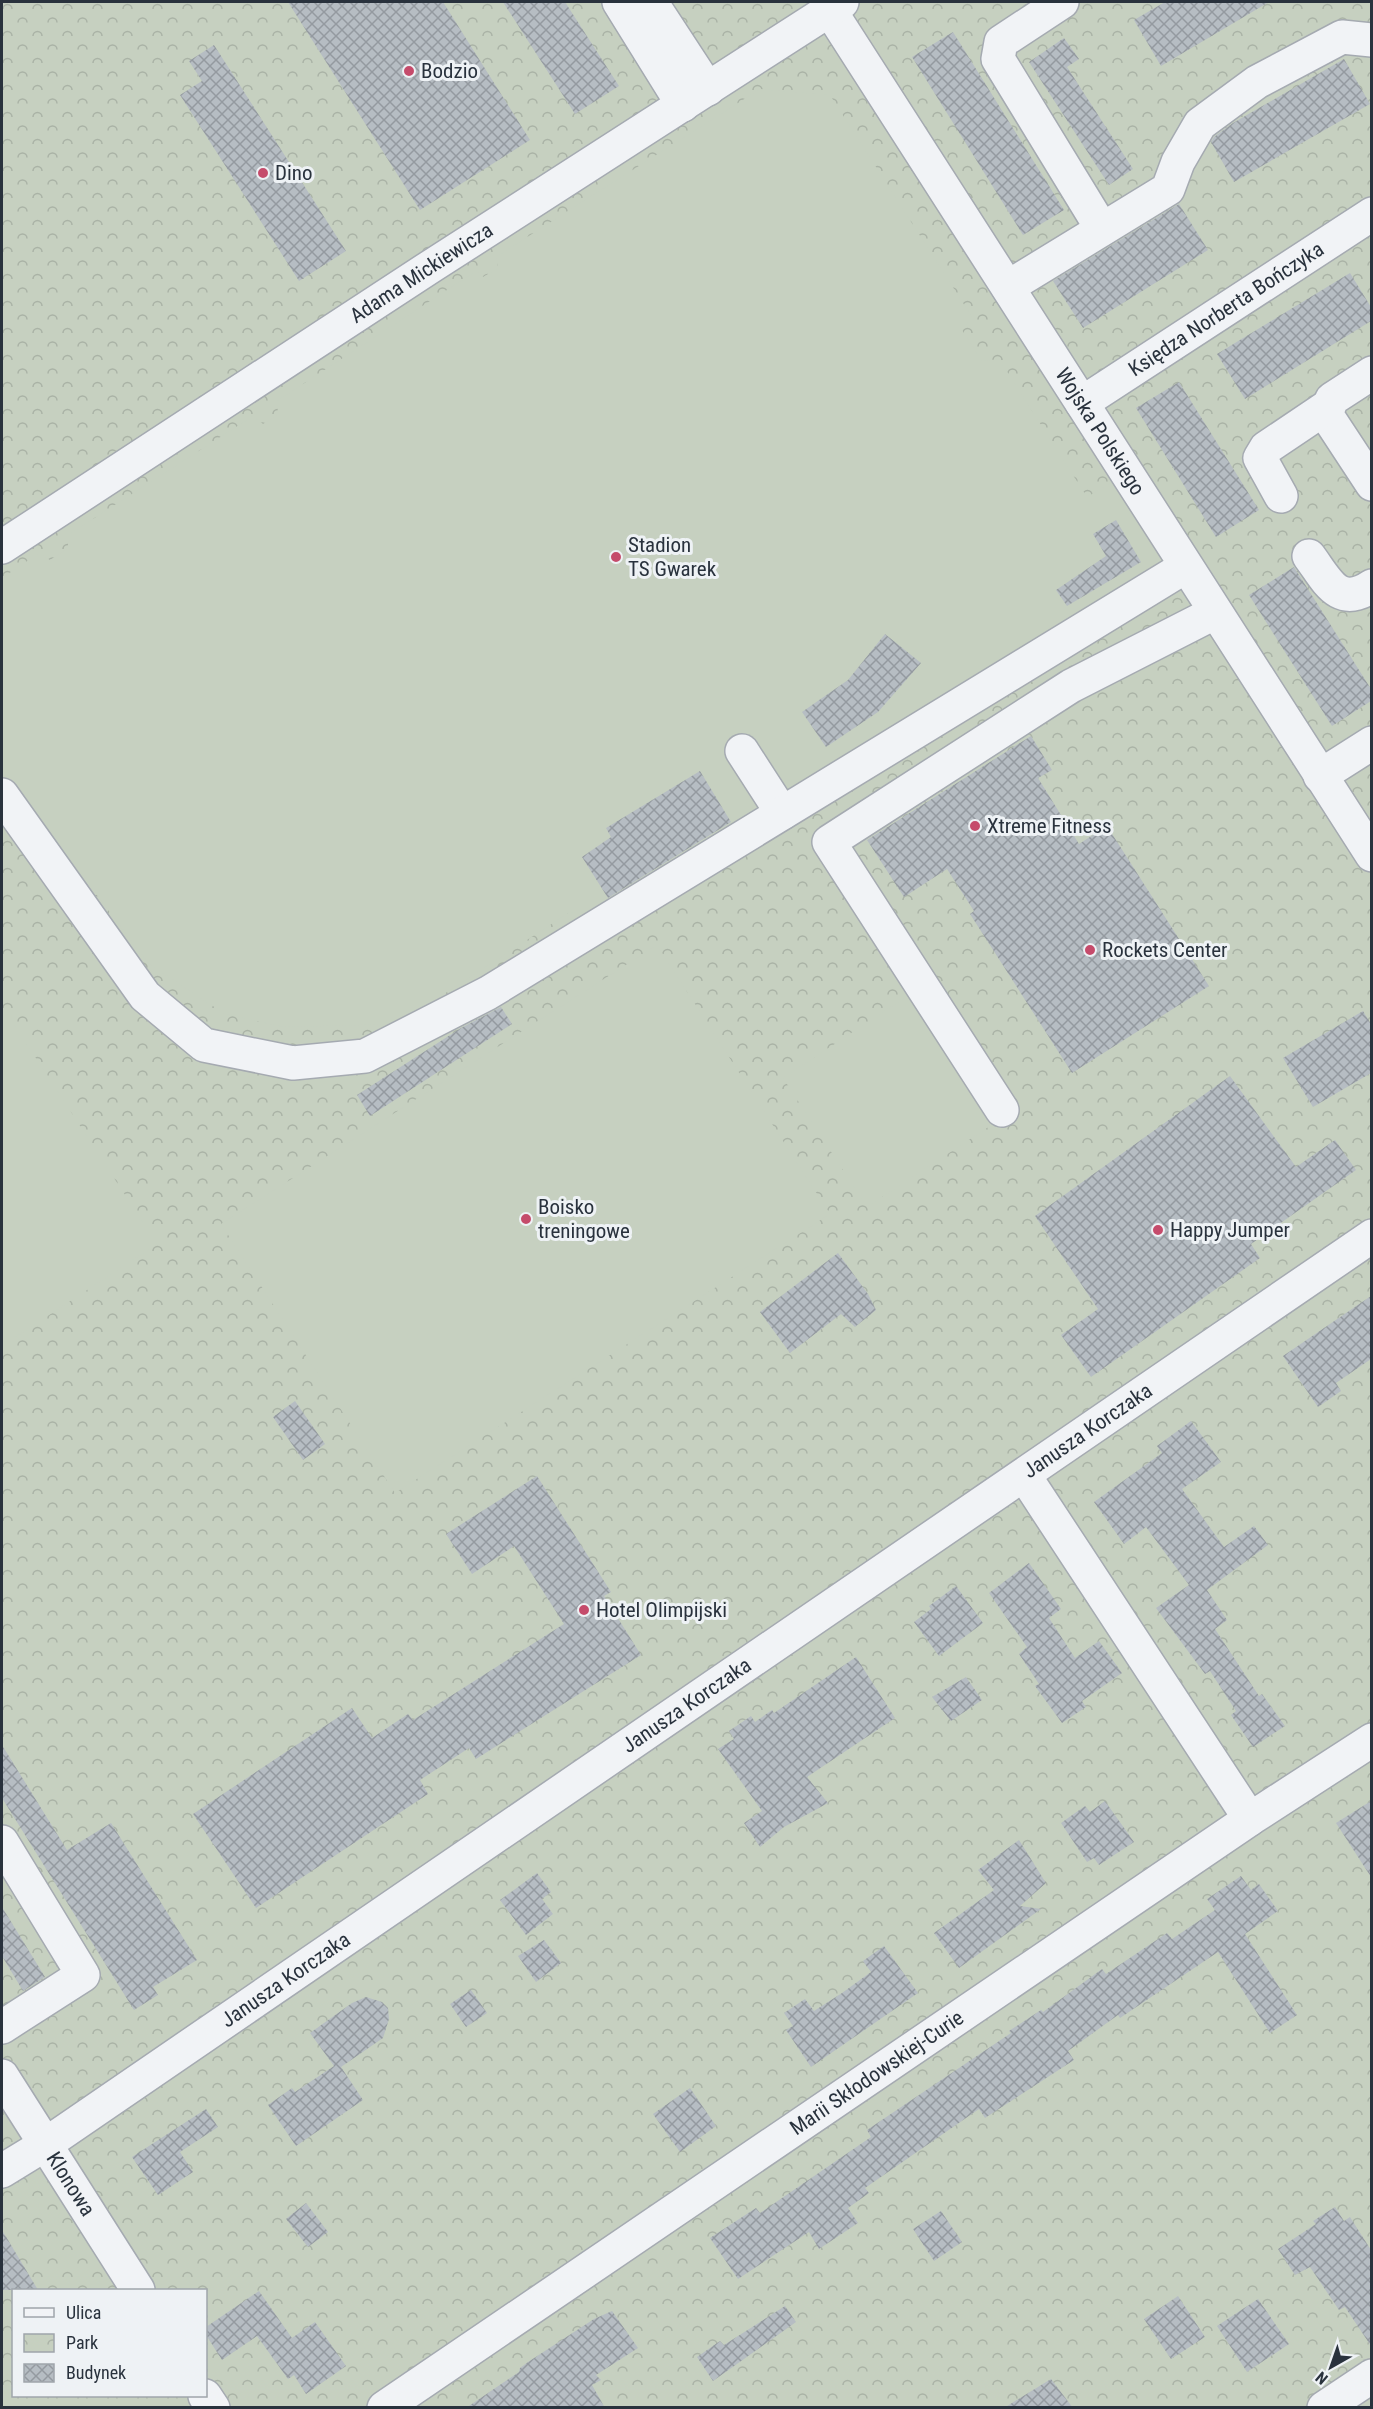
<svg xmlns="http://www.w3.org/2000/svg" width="1373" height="2409" viewBox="0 0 1373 2409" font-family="'Roboto Condensed',sans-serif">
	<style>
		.park { fill: url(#park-crowns); fill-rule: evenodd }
		.pitch { fill: #c6d0c0 }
		.building { fill: url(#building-cross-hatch) }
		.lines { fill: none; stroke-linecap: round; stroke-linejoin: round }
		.minor-casing { stroke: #a5aab1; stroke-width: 36 }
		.minor { stroke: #f1f3f6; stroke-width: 33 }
		.poi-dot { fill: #c54b6b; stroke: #eef2f5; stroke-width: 2 }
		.labels { text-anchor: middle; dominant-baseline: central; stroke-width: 6; stroke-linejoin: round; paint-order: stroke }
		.poi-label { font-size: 21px; fill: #29323d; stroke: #eef2f5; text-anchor: start }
		.street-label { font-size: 21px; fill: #29323d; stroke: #eef2f5 }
	</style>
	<defs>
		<pattern id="park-crowns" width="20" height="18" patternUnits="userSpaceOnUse" patternTransform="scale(1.5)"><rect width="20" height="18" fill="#c6d0c0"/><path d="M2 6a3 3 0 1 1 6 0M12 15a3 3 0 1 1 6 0" fill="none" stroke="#aab3a6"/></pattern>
		<pattern id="building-cross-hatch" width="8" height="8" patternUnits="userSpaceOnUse" patternTransform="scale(1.5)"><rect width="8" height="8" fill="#b6bdc3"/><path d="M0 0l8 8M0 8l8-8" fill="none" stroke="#949aa0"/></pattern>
	</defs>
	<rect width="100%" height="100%" fill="#dfe3e7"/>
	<path class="park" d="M2,2H1371V2407L2,2408ZM14,2290H206V2396H14Z"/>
	<g class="pitch">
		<polygon points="760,89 830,95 972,317 962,330 982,361 999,359 1087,497 1125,474 1185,569 618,913 570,912 398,1024 284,1027 225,1014 149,964 2,770 2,578 39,553 50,560 68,548 68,535 253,416 263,424 278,414 277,401 476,271 483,277 498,268 496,257"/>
		<polygon points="657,945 830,1214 395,1493 221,1224"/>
		<polygon points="912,993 996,1122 867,1207 783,1078"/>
		<polygon points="2,1006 157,1244 2,1346"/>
	</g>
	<g class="building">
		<polygon points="288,2 443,2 530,140 420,210"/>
		<polygon points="503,2 565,2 619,86 575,114"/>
		<polygon points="1165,2 1269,2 1161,66 1134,20"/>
		<polygon points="953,32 1064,210 1023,235 912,57"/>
		<polygon points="1064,38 1079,59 1067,67 1133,169 1109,185 1029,62"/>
		<polygon points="214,45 346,251 299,281 180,95 202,81 189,61"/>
		<polygon points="1344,59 1370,104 1234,182 1211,142 1214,137 1233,123"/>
		<polygon points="1179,204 1208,250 1083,328 1053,281"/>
		<polygon points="1350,273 1371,307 1371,321 1245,399 1217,354"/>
		<polygon points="1179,382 1259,510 1216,537 1136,408"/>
		<polygon points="1116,520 1141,562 1067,606 1056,590 1106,556 1093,534"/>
		<polygon points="1294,567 1371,689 1371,701 1332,726 1249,595"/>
		<polygon points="885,634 921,663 878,712 826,747 802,712 848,680"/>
		<polygon points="1031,736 1052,770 1038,778 1079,844 1107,826 1209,986 1072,1073 970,914 974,911 947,869 904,897 867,840"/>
		<polygon points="700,771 731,822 608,898 582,857 611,837 606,828"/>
		<polygon points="501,1007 512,1024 370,1116 357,1095 461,1028"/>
		<polygon points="1363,1011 1371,1024 1371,1073 1313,1107 1283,1058"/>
		<polygon points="1230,1076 1296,1167 1335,1140 1356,1170 1251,1244 1260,1258 1091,1377 1061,1335 1098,1309 1035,1216"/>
		<polygon points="838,1253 868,1294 876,1310 855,1327 841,1314 790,1353 760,1312"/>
		<polygon points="1371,1296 1371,1359 1336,1383 1341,1391 1318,1407 1283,1356"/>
		<polygon points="295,1401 325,1444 303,1460 273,1417"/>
		<polygon points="1191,1421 1221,1462 1182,1489 1224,1547 1254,1526 1268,1545 1207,1590 1227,1620 1215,1629 1259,1696 1262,1694 1285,1726 1253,1747 1231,1715 1236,1711 1210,1671 1205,1674 1156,1608 1189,1585 1146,1527 1124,1544 1094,1502 1162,1453 1157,1446"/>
		<polygon points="537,1476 611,1592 604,1596 641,1655 476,1759 469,1748 420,1780 428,1794 256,1908 193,1814 352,1708 372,1738 408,1714 413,1720 564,1624 514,1546 472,1574 446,1534"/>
		<polygon points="1029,1563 1061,1609 1049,1618 1075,1658 1099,1641 1122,1673 1082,1701 1086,1707 1062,1723 1035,1686 1039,1684 1019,1654 1027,1647 989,1593"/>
		<polygon points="956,1586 983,1623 939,1656 914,1622 931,1609 929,1606"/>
		<polygon points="856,1657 895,1718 807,1777 828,1803 784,1827 760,1847 744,1823 762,1811 718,1749 734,1739 729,1731 751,1716 755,1722 772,1710 774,1713"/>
		<polygon points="966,1677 982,1700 951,1721 932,1697"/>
		<polygon points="2,1745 67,1850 111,1823 197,1960 153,1987 158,1995 134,2010 2,1798"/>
		<polygon points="1105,1801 1134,1842 1099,1865 1094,1858 1087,1862 1061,1823 1085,1806 1090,1812"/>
		<polygon points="1371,1801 1371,1877 1336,1823"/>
		<polygon points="1019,1840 1046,1883 1020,1906 1041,1909 959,1968 934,1933 994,1890 978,1870"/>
		<polygon points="537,1873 551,1892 542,1899 553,1914 526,1935 500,1900"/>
		<polygon points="1241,1876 1251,1890 1259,1884 1278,1911 1245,1934 1297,2015 1270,2033 1218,1952 1120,2018 1118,2015 1068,2051 1074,2060 985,2118 979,2109 865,2188 869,2193 848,2208 858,2223 819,2249 809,2232 738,2279 710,2238 756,2208 760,2213 871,2137 867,2130 1011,2033 1009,2031 1041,2010 1043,2012 1102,1969 1106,1974 1167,1933 1172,1939 1215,1910 1207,1899"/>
		<polygon points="2,1907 45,1977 23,1991 2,1956"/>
		<polygon points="544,1940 561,1963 536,1982 518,1956"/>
		<polygon points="884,1946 918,1993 811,2067 786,2030 793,2026 784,2013 805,1999 814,2011 842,1993 871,1972 863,1961"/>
		<polygon points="471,1990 487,2013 466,2027 450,2004"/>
		<polygon points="366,1997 382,2002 388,2008 389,2019 383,2038 341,2067 363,2100 296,2146 268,2105 292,2088 295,2092 334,2066 310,2033 352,2003"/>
		<polygon points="690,2088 716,2126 680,2152 653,2114"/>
		<polygon points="206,2109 218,2127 180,2152 193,2172 158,2195 132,2157"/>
		<polygon points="306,2203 328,2232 308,2247 286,2219"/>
		<polygon points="1335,2207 1344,2221 1350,2217 1371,2250 1371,2346 1345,2307 1339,2310 1310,2267 1295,2275 1278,2249 1316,2224 1313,2221"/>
		<polygon points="941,2211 962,2242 934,2261 913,2229"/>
		<polygon points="2,2230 38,2290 2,2290"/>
		<polygon points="259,2291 292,2338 315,2322 346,2366 306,2394 294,2375 288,2379 257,2336 222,2360 206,2335 206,2327"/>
		<polygon points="1178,2296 1205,2337 1171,2359 1144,2319"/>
		<polygon points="1258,2299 1289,2344 1247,2372 1217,2326"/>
		<polygon points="785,2306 796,2322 713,2381 697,2357 720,2341 724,2345"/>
		<polygon points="612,2311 638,2348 596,2375 601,2380 592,2385 605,2408 466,2408 519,2372 520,2368 528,2362 594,2319"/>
		<polygon points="1051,2379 1073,2408 1004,2408"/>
	</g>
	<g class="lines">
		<g class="minor-casing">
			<g id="minor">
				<polyline points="619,2 683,105"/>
				<polyline points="651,2 708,89"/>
				<polyline points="1062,2 1001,42 998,59 1102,229"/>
				<path id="s1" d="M829,9L1372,855"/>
				<polyline points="1008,287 1168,189 1178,162 1200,124 1257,82 1342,37 1372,40"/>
				<polyline points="1372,373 1332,399 1326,414 1372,484"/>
				<path id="s2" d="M1082,403L1372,214"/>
				<polyline points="1281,496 1260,458 1266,448 1327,407"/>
				<path id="s3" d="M2,547L430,267L842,2"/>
				<path d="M1309,556C1327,580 1338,609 1372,586"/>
				<polyline points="742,751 782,813"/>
				<polyline points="1320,776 1372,743"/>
				<polyline points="2,795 145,996 204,1045 293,1063 365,1056 488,993 1185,567"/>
				<polyline points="1002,1110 829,842 1071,686 1214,613"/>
				<polyline points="1024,1475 1250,1819"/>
				<polyline points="2,1842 83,1975 2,2027"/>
				<path id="s4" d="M2,2076L138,2290"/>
				<path id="s5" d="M2,2171L46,2144L1372,1236"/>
				<polyline points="205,2396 213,2408"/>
				<path id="s6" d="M384,2408L1250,1819L1372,1740"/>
				<polyline points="1324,2408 1372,2376"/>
			</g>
		</g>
		<use href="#minor" class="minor"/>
	</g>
	<g class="poi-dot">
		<circle cx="409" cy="71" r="6"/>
		<circle cx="263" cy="173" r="6"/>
		<circle cx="616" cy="557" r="6"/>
		<circle cx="975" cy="826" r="6"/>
		<circle cx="1090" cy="950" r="6"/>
		<circle cx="526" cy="1219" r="6"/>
		<circle cx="1158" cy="1230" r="6"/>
		<circle cx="584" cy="1610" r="6"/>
	</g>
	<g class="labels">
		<g class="poi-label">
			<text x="421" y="71">Bodzio</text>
			<text x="275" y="173">Dino</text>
			<text x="628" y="545">Stadion<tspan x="628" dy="24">TS Gwarek</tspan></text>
			<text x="987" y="826">Xtreme Fitness</text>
			<text x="1102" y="950">Rockets Center</text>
			<text x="538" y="1207">Boisko<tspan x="538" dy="24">treningowe</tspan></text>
			<text x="1170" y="1230">Happy Jumper</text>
			<text x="596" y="1610">Hotel Olimpijski</text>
		</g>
		<g class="street-label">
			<text stroke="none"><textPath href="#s3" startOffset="501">Adama Mickiewicza</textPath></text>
			<text stroke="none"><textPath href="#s2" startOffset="172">Księdza Norberta Bończyka</textPath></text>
			<text stroke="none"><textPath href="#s1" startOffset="502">Wojska Polskiego</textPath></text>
			<text stroke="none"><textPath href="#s5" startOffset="1314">Janusza Korczaka</textPath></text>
			<text stroke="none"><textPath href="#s5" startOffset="828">Janusza Korczaka</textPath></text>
			<text stroke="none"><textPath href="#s5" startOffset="342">Janusza Korczaka</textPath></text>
			<text stroke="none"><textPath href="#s6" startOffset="596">Marii Skłodowskiej-Curie</textPath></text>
			<text stroke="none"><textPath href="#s4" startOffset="128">Klonowa</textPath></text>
		</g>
	</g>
	<rect width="1373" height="2409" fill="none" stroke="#29323d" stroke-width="6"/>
	<rect x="12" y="2289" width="195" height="108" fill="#eef2f5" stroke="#9fa5ab" stroke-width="1.5"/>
	<rect x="24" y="2308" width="30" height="9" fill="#f1f3f6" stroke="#9fa5ab" stroke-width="1.5"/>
	<text x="66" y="2319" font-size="18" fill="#29323d">Ulica</text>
	<rect x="24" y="2334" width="30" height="18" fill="url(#park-crowns)" stroke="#9fa5ab" stroke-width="1.5"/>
	<text x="66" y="2349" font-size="18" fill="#29323d">Park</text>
	<rect x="24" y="2364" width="30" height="18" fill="url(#building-cross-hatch)" stroke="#9fa5ab" stroke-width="1.5"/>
	<text x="66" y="2379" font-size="18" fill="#29323d">Budynek</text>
	<g transform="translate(1331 2367) rotate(220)" stroke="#eef2f5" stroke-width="4.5" paint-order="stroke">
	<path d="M0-4.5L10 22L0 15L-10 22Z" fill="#29323d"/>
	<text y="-9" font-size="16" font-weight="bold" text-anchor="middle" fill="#29323d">N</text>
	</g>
</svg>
